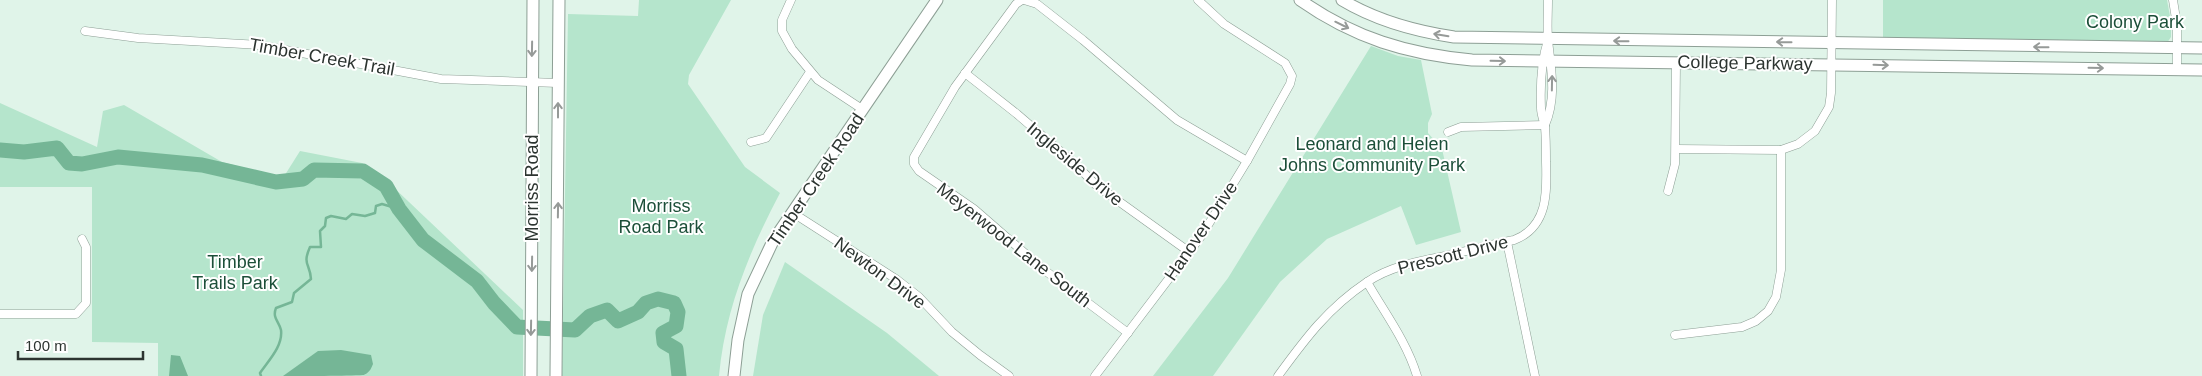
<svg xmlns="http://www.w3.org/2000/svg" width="2202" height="376" viewBox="0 0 2202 376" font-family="Arial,sans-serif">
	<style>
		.green { fill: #b5e5cc }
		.water { fill: #75b696 }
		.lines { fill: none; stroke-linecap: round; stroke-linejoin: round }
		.stream { stroke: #75b696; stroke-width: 2.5 }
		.river { stroke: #75b696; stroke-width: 15 }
		.street-casing { stroke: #8d9f95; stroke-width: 9 }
		.secondary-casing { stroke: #8d9f95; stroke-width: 13 }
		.street { stroke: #fff; stroke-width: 8 }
		.secondary { stroke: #fff; stroke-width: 11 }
		.oneway { stroke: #969a98 }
		.labels { text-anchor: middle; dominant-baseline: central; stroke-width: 4; stroke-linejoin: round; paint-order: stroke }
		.park-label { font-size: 18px; fill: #1c4f39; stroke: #fff }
		.street-label { font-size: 18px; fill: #2c3430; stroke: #fff }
	</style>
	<rect width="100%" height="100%" fill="#e0f4e9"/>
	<g class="green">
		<path d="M639,0H731L689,75L688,84L745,167L780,193C749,252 725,310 719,376H562L568,14L638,16Z"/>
		<polygon points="1883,0 2167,0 2171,22 2171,37 2167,43 1883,38"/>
		<polygon points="1371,46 1398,56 1421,60 1432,114 1428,123 1428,133 1442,149 1461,232 1416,245 1401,206 1327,239 1280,282 1213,376 1153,376 1228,278"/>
		<polygon points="0,103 97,147 103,111 124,105 222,162 283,178 300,151 362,163 390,184 523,310 523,376 158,376 158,343 92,342 92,187 0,187"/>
		<polygon points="785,262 887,333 939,376 753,376 763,315"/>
	</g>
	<g class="water">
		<path d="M341,350L371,355L373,364C371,369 369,373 363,375C348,376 301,376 283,376L318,351Z"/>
		<polygon points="171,355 180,356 188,376 169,376"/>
	</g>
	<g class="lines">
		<path class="stream" d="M261,376L260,373C269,360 283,346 281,330C279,321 272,318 276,308L292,302L294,293L311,279C310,263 302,265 310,247H321L320,231L325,226L326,218L331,216L346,219L352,214L365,216L375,213L376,206L382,204L399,209"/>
		<polyline class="river" points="0,150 24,152 57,148 69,163 82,164 118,157 202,165 276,182 303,179 314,170 363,171 386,186 399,209 423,240 477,281 494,303 517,327 575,330 590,316 607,310 618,321 638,312 646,303 658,299 674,303 678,312 676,326 663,333 664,342 676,349 679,376"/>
		<g class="street-casing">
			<g id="street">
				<polyline points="791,0 782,20 782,31 792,49 818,80 862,109"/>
				<polyline points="1022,0 1016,4 955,87 914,157 914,164 919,171 974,209 1043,269 1128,333"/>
				<polyline points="1024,0 1037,4 1083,40 1177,120 1247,161"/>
				<polyline points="2173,0 2177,25 2177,70"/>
				<polyline points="85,31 138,38 259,45 441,79 558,83"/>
				<polyline points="965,73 1017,114 1075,164 1096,185 1188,251"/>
				<path d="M1545,125C1557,97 1551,69 1548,40C1547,27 1548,13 1548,0"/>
				<polyline points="1448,132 1461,127 1545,125"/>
				<polyline points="751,142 766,138 810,72"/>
				<polyline points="1676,149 1781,150 1798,144 1815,131 1829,107 1831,93 1832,0"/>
				<polyline points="1668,191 1675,164 1676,63"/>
				<polyline points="793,213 896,279 919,297 952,332 980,355 1009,376"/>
				<polyline points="1507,242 1535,376"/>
				<path d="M1367,282C1384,312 1407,342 1417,376"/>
				<polyline points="0,314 76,314 86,303 86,247 82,239"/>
				<polyline points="1675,335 1742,327 1756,321 1768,311 1776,297 1781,270 1781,150"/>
				<polyline points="1095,376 1202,235 1247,161 1290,84 1292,76 1285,63 1224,24 1198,0"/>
				<path d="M1278,376C1305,339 1328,308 1367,282C1392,265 1425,260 1454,254C1474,249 1494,244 1514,240C1548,227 1547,193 1546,162C1546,150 1546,138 1545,127C1544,121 1541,115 1541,108C1540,84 1541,62 1548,40"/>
			</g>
		</g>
		<g class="secondary-casing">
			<g id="secondary">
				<path d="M1300,0C1354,38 1407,54 1472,60L2202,70"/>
				<path d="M1342,0C1377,21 1414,31 1454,37L2202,48"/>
				<polyline points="531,376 533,0"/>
				<polyline points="556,376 559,0"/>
				<polyline points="734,376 738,340 748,294 773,241 937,0"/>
			</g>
		</g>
		<use href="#street" class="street"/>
		<use href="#secondary" class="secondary"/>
	</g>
	<defs><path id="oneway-shaft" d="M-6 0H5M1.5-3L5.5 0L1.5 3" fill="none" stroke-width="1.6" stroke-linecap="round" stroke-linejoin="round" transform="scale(1.25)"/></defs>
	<g class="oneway">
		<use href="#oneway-shaft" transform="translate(1342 25) rotate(26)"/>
		<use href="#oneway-shaft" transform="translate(1441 35) rotate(-171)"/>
		<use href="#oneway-shaft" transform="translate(1621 41) rotate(-179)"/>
		<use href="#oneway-shaft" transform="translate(1784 42) rotate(-179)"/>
		<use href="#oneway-shaft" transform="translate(2041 47) rotate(-179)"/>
		<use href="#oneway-shaft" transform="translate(532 49) rotate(91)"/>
		<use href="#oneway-shaft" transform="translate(1498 61) rotate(1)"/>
		<use href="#oneway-shaft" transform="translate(1881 65) rotate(2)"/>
		<use href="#oneway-shaft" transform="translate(2096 68) rotate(1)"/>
		<use href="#oneway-shaft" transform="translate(1552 83) rotate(-89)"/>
		<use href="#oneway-shaft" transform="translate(558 110) rotate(-90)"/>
		<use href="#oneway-shaft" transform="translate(558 210) rotate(-89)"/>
		<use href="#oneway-shaft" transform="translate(532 264) rotate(91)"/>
		<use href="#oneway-shaft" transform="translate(531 328) rotate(91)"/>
	</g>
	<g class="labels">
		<g class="park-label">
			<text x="2135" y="22">Colony Park</text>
			<text x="1372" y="144">Leonard and Helen<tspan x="1372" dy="21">Johns Community Park</tspan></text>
			<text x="661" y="206">Morriss<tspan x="661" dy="21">Road Park</tspan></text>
			<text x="235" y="262">Timber<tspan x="235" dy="21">Trails Park</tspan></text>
		</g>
		<g class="street-label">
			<text transform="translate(322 57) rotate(10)">Timber Creek Trail</text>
			<text transform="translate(1745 63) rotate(1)">College Parkway</text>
			<text transform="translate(1075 164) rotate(40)">Ingleside Drive</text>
			<text transform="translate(816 180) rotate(-56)">Timber Creek Road</text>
			<text transform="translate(532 188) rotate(-90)">Morriss Road</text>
			<text transform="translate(1201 231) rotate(-56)">Hanover Drive</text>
			<text transform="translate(1014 245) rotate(38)">Meyerwood Lane South</text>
			<text transform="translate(1453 255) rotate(-14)">Prescott Drive</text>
			<text transform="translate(880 273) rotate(36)">Newton Drive</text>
		</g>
	</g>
	<path d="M18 351v8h125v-8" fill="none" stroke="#2c3430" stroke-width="2.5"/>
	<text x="25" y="351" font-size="15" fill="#2c3430" stroke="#ffffff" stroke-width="4" paint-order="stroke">100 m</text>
</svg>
